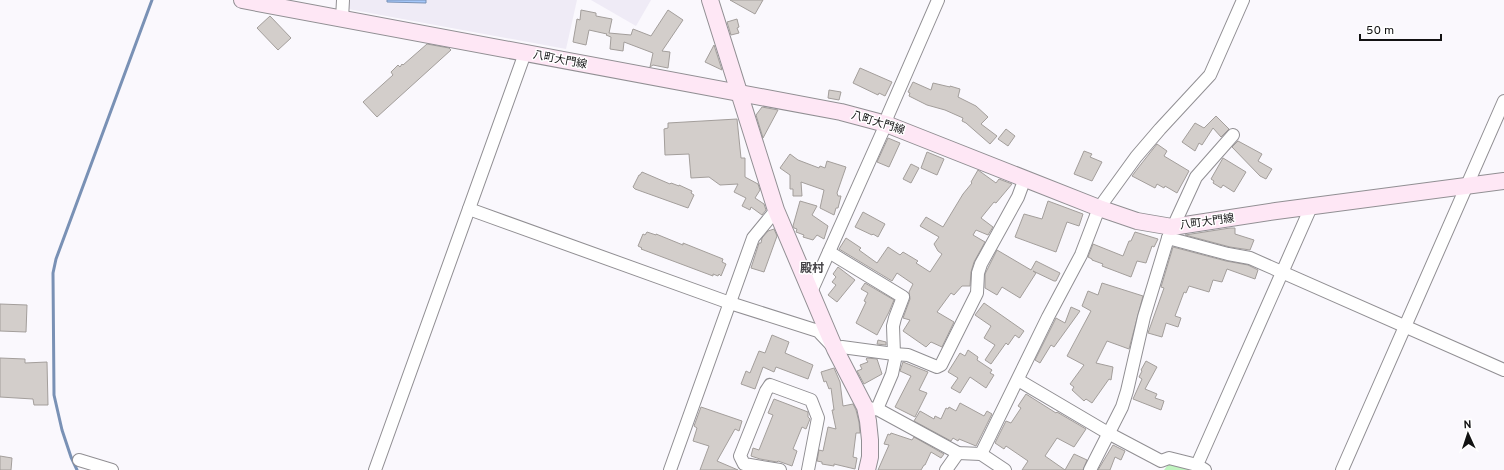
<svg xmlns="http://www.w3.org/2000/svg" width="1504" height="470" viewBox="0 0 1504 470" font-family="Overpass,'Noto Sans JP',sans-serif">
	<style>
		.built { fill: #efebf6 }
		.green { fill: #c0f4bf }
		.water { fill: #a5c7fa; stroke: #7991b5 }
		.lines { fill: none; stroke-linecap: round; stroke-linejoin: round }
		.stream { stroke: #7991b5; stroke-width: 3 }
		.building { fill: #d3cecb; stroke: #a39e9b }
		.street-casing { stroke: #918f93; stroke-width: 14 }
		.secondary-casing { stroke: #918f93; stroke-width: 18 }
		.street { stroke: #fff; stroke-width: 12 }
		.secondary { stroke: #fee7f5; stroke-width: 16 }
		.labels { text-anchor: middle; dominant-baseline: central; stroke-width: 3; stroke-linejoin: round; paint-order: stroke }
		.street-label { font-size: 11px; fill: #121213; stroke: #fff }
		.neighbourhood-label { font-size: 12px; font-weight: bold; fill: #474549; stroke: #fff }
	</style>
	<rect width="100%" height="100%" fill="#faf8fd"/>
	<g class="built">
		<polygon points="349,0 577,0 566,49 348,9"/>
		<polygon points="591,0 651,0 636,26"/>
	</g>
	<polygon class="green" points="1170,462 1193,470 1164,470"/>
	<polygon class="water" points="387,0 426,0 426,3 387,2"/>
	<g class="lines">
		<polyline class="stream" points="77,470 71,457 62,430 54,395 53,273 56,259 152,0"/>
	</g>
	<g class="building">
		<polygon points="730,0 763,0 755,14"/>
		<polygon points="581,10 596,13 596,16 612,19 609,33 631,35 633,29 651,36 668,10 683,20 662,51 670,52 668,68 653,65 650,67 653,53 624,42 623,51 610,49 611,37 606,35 607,34 589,30 586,45 573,42 577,19 580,20"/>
		<polygon points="270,16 291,38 278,50 257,28"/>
		<polygon points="737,19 739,27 737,28 739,33 731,35 727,22"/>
		<polygon points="427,44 449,48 451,50 377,117 363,102 393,75 391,72 398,65 400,67 402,64 403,65"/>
		<polygon points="714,45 722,70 705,62"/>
		<polygon points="860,68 892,82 885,96 879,93 878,95 853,83"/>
		<polygon points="913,82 931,90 933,83 950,87 950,86 960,89 958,97 976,106 988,117 981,124 997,136 990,144 966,123 962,121 963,118 945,110 927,105 909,96 910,93 908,92"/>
		<polygon points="829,90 841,92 839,100 828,98"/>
		<polygon points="762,107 778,110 763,138 756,115"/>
		<polygon points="1216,116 1229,129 1221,137 1213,128 1202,145 1199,143 1195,151 1182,142 1195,123 1204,128"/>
		<polygon points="737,119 741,158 745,158 745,177 758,184 760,190 755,198 764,204 766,210 762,215 751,207 750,210 742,206 746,198 734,192 738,184 720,185 709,177 691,178 689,154 665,155 664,129 668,128 668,123"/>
		<polygon points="1006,129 1015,136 1008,146 998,139"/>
		<polygon points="888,138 900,143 889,167 877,162"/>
		<polygon points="1238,141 1262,154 1258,161 1272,169 1266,179 1260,176 1232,147"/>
		<polygon points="1157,144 1167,151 1164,156 1189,171 1177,193 1165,186 1164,188 1157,184 1155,188 1132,176 1138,168"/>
		<polygon points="1084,151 1092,154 1090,157 1102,162 1092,181 1074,174"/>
		<polygon points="927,152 944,159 937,175 921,168"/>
		<polygon points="790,154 798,160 819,168 820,166 825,168 827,161 846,167 837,193 838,196 841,196 838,208 836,208 834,215 820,208 824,190 801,182 802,196 793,196 793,189 790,189 790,175 780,168"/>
		<polygon points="1223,158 1246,172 1234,192 1223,185 1221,188 1213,183 1214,181 1211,179"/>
		<polygon points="911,164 919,168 911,183 903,179"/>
		<polygon points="978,170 996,183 999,179 1012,184 996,203 994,202 981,218 993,227 988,235 976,230 973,235 985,242 974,262 971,272 970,286 962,286 954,295 951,293 937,312 954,322 942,347 931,342 926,347 903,331 910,320 903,318 910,299 909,292 913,284 897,273 892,281 839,249 846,238 861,248 859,250 877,263 888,247 900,255 903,252 918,261 916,263 930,272 942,254 938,251 934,244 939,237 920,226 926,217 943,227 963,194 972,183 971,182"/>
		<polygon points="642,172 670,184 671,183 679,186 679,185 692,191 691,193 694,195 688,208 635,189 633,187 639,175 640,175"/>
		<polygon points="800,201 817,206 812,215 828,226 824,239 817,235 813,240 803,237 804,235 796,232 797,229 794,228 793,226"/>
		<polygon points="1048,201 1083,214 1079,226 1067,222 1056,252 1015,237 1024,214 1042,219"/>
		<polygon points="863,212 885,224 878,237 873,234 872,235 855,227"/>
		<polygon points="1230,228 1235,228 1235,234 1254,240 1250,250 1230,247 1185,235"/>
		<polygon points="774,229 777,236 764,272 751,268 759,243 761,243 762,238 768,231"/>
		<polygon points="647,232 656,235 656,234 683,245 683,243 723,259 722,262 726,264 721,276 719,274 718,276 713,274 713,276 641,249 642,248 638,246 643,234 645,235"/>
		<polygon points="1135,232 1158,239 1154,247 1152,246 1146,263 1137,261 1131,277 1102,266 1103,264 1092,260 1092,259 1088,257 1093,244 1123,256 1129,241 1131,241"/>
		<polygon points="1173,247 1226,261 1248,265 1258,270 1255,279 1227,269 1222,282 1213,280 1209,292 1189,286 1186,293 1184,292 1175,316 1181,318 1178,327 1166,323 1162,337 1148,333 1164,288 1161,287"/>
		<polygon points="997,250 1031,270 1036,261 1060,273 1056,281 1054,281 1033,271 1036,273 1020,298 1002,287 997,295 985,288 985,274"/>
		<polygon points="838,267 855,280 837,302 828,295 836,285 832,282 836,277 833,274"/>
		<polygon points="865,283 894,300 889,312 877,335 856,323 866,302 864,301 868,293 861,289"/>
		<polygon points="1102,283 1143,296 1129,349 1107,341 1096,363 1113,367 1111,380 1109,379 1092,403 1086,399 1084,401 1072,390 1074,387 1070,384 1084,365 1067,356 1091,311 1082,306 1088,291 1098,295"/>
		<polygon points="984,303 1024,331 1019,338 1015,335 1008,345 1006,343 991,364 985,360 995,345 984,338 991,326 975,315"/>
		<polygon points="0,304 27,305 26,332 0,331"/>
		<polygon points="1071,307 1080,311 1054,347 1051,345 1040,363 1035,360 1056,318 1065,323"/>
		<polygon points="772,335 789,342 785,353 813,365 808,379 776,367 774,372 763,367 755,389 741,384 746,371 750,373 759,351 765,353"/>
		<polygon points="878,340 886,342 886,345 877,344"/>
		<polygon points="968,350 978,357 977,360 992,370 990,373 994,375 986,388 970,377 960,393 951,388 958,378 948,372 960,353 965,356"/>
		<polygon points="0,358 25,359 25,363 47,362 48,405 34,405 33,399 0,397"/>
		<polygon points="867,358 877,359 882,374 864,384 857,371 862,369 860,365 868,362 866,359"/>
		<polygon points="1146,361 1157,367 1145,389 1157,394 1155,398 1164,401 1161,410 1133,399 1142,379 1139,377 1142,371 1141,370"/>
		<polygon points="903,362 928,372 919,390 927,393 915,417 895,407 911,376 900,371"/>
		<polygon points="834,368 840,382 843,406 853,404 856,410 859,422 860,433 856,433 853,457 857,458 855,469 834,464 834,466 822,464 822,462 817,461 819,450 823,451 828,427 836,429 832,410 834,410 831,388 829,389 826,381 824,382 821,372"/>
		<polygon points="1026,394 1056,413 1057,412 1086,429 1074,447 1057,438 1045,456 1065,470 1022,470 1028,461 1006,446 1004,449 995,443 1006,421 1011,423 1021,408 1018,406"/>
		<polygon points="774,399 808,412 808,417 810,419 806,429 802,427 793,449 797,451 792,466 778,461 777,462 760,459 751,456 753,448 759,450 773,415 768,413"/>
		<polygon points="960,403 984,416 987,411 992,414 976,446 959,439 958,441 953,438 951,441 914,421 920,411 934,419 935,416 941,419 946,408 948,409 949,407 956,411"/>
		<polygon points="701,407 742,421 739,431 735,429 717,461 738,470 700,470 709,446 693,441 697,428 694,426"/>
		<polygon points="891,433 912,440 914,437 944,454 941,458 931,452 925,465 924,465 921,470 878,470 889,445 884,444 888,434 890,435"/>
		<polygon points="1113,445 1125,451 1121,460 1115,457 1110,470 1098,470"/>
		<polygon points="1074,454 1087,460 1083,470 1065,470"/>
		<polygon points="0,456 12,458 11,470 0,470"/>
	</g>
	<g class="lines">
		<g class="street-casing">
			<g id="street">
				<polyline points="342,19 343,0"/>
				<polyline points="1233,135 1196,177 1168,238 1228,254 1250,258 1504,370"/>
				<polyline points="469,209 730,303 818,331 835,349 842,347 894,354 908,355 937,367 941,365 977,293 978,273 981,264 1018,197 1025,178"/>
				<polyline points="829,252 903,297 895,318 893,326 894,354"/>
				<polyline points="811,292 886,124 888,115 938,0"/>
				<polyline points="1018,380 1108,433 1161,461 1169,458 1197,465"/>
				<polyline points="865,407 879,410 958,453 981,454 1005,470"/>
				<polyline points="877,409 892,374 896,355"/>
				<polyline points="981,454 1048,317 1081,255 1099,208 1136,157 1160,129 1210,75 1243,0"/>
				<polyline points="79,460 112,470"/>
				<polyline points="375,470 525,53"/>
				<polyline points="670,470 753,238 776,210"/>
				<polyline points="780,470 744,464 740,456 766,391 770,385 811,400 818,418 808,470"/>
				<polyline points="946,470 958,453"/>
				<polyline points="1090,470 1122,407 1127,391 1144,317 1168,238"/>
				<polyline points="1205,470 1197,465 1311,207"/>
				<polyline points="1342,470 1504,101"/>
			</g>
		</g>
		<g class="secondary-casing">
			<g id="secondary">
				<polyline points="242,0 841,112 886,124 1099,208 1137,221 1172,227 1276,211 1504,181"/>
				<polyline points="710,0 776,210 835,349 865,407 868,421 870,440 870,457 867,470"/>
			</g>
		</g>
		<use href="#street" class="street"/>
		<use href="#secondary" class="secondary"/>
	</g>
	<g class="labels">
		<g class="street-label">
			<text transform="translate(560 60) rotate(11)">八町大門線</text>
			<text transform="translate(878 123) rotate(17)">八町大門線</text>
			<text transform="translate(1207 222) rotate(-8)">八町大門線</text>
		</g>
		<g class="neighbourhood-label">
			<text x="812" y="269">殿村</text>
		</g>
	</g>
	<g transform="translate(1468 434) rotate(357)" stroke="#ffffff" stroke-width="3" paint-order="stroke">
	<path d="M0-3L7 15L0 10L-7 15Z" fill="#121213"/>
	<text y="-6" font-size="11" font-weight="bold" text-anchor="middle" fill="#121213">N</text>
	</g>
	<path d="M1360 34v6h81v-6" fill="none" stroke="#121213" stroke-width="2"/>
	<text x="1366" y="34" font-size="12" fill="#121213" stroke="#ffffff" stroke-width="3" paint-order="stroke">50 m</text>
</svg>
